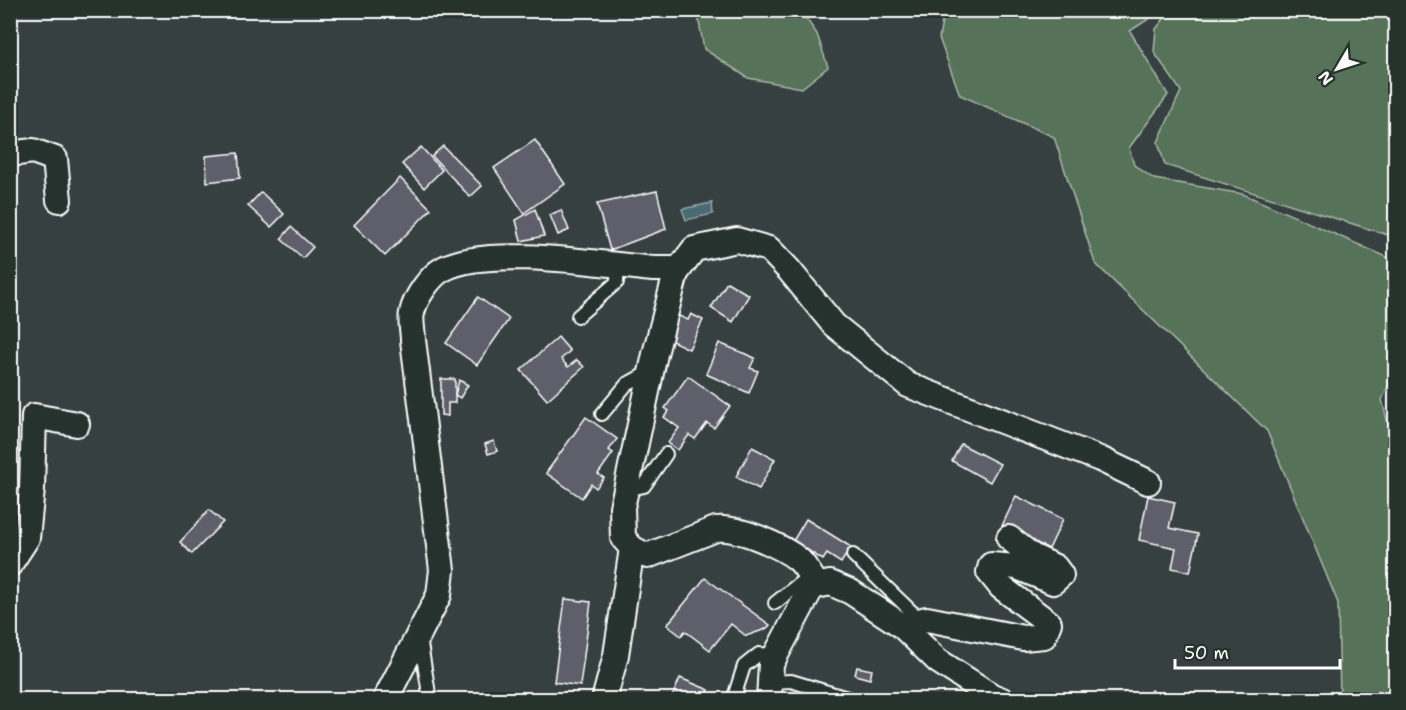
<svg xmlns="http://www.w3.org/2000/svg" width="1406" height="710" viewBox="0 0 1406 710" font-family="'Shantell Sans',sans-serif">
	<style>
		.green { fill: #577259; stroke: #abb8ac; stroke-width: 1.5 }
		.water { fill: #496b70; stroke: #92a6a9; stroke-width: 1.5 }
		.building { fill: #5e5f6c; stroke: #fff; stroke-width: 1.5 }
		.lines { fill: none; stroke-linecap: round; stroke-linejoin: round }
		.service-casing { stroke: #fff; stroke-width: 16 }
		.minor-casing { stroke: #fff; stroke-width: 28 }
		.service { stroke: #26332d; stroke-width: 12 }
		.minor { stroke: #26332d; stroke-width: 24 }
	</style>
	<rect width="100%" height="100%" fill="#374040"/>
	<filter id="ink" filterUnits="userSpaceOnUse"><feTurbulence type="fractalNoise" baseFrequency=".0167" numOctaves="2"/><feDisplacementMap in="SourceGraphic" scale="12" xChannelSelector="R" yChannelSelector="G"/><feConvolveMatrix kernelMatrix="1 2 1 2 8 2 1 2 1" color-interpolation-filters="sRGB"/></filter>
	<g filter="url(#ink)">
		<g class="green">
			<polygon points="697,11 801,11 817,34 828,67 802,88 748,78 704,49"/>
			<polygon points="944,11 1161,11 1130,31 1168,95 1129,148 1134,165 1154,179 1243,194 1387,257 1396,274 1395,369 1382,400 1395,451 1395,699 1340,699 1338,603 1267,431 1095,263 1054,137 960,95 939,38"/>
			<polygon points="1170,11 1395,11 1395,244 1388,235 1165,165 1158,142 1181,91 1154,52 1156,29"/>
		</g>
		<polygon class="water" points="712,203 713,214 686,220 682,209"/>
		<g class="building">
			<polygon points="535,140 565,184 524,213 494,168"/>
			<polygon points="443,146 482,186 470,197 432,156"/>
			<polygon points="421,147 442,170 424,188 402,164"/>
			<polygon points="238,153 240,178 207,182 206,156"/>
			<polygon points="400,178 431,209 385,256 354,225"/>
			<polygon points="657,191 666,229 610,250 597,204"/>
			<polygon points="261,192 284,214 271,227 248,206"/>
			<polygon points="535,209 544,236 521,241 516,220"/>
			<polygon points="561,210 569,230 558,235 550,215"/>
			<polygon points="291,227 313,247 303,258 281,239"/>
			<polygon points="727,282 749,295 733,322 711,308"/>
			<polygon points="478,297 509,319 477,365 446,343"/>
			<polygon points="691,314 703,320 689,349 668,339 679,316 688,320"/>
			<polygon points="558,337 570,351 561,359 568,367 577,360 584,367 547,400 521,370"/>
			<polygon points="719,343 755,358 750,368 758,371 749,393 706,374"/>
			<polygon points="688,376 730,406 714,428 707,423 695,439 689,435 678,450 668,443 679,428 664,417 669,411 665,408"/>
			<polygon points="441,379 455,379 455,403 448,403 448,416 441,415"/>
			<polygon points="459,380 468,385 460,398 455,395"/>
			<polygon points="586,417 617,439 609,450 613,453 598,474 604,478 596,488 591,484 582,498 546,473"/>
			<polygon points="494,441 497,451 488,454 485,444"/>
			<polygon points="961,444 1000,464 990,482 952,461"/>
			<polygon points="752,447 775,459 759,489 736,477"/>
			<polygon points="1016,496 1063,519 1049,549 1002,526"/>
			<polygon points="1148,496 1175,502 1169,528 1198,534 1190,572 1172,568 1176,548 1139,540"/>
			<polygon points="209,510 223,522 192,554 180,542"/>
			<polygon points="806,519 851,547 841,563 827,554 823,560 793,541"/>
			<polygon points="705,578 770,625 766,629 746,636 731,624 710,650 685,631 681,636 667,625"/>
			<polygon points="565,599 591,602 580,686 554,682"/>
			<polygon points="857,667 872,670 870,679 855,675"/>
			<polygon points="680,678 709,690 705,700 679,700 672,697"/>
			<polygon points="1151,690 1164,700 1144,700"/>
		</g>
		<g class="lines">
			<g class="service-casing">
				<g id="service">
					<polyline points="578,316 617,282 618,265"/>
					<polyline points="602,414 627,384 651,371"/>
					<polyline points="626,490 644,486 666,454"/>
					<polyline points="853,555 912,612 914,622"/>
					<polyline points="775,603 810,575"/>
					<polyline points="420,638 430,700"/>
					<polyline points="770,682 791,681 854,700"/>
					<polyline points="733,700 744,666 759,654 777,655"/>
				</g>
			</g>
			<g class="minor-casing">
				<g id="minor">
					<polyline points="10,154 33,151 55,159 59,200"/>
					<polyline points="676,273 694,249 737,240 769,249 789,270 834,325 908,385 1100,459 1148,482"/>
					<polyline points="10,564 27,538 32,489 34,416 77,424"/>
					<polyline points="812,587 830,583 851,592 901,625 938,661 992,696 1002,700"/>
					<polyline points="901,625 927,619 1023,638 1044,636 1049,623 1001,587 989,572 991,565 1017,567 1053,582 1061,575 1055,567 1032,556 1009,538"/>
					<path d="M385,700L439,595L442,570L413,340C413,332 410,321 412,313C415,298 430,276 443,269C485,245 603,264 653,269H672L676,273L655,354L626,490L622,507L623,538L632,548L647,556L716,529C737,526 782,546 799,560C804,565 809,573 813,579L812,587L771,664L769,700"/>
					<polyline points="604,700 616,655 632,548"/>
				</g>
			</g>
			<use href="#service" class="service"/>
			<use href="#minor" class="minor"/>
		</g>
	</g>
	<rect width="1406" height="710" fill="none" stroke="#26332d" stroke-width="36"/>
	<rect x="18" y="18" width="1370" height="674" fill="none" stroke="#fff" stroke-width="2" filter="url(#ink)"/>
	<g transform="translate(1337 69) rotate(231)" stroke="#26332d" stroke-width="4.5" paint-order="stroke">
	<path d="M0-4.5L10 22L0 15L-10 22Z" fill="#ffffff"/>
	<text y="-9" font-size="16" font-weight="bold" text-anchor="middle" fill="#ffffff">N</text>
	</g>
	<path d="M1175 659v9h165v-9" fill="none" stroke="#ffffff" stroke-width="3"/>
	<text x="1184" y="659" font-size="18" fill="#ffffff" stroke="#26332d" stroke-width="4.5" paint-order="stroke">50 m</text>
</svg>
